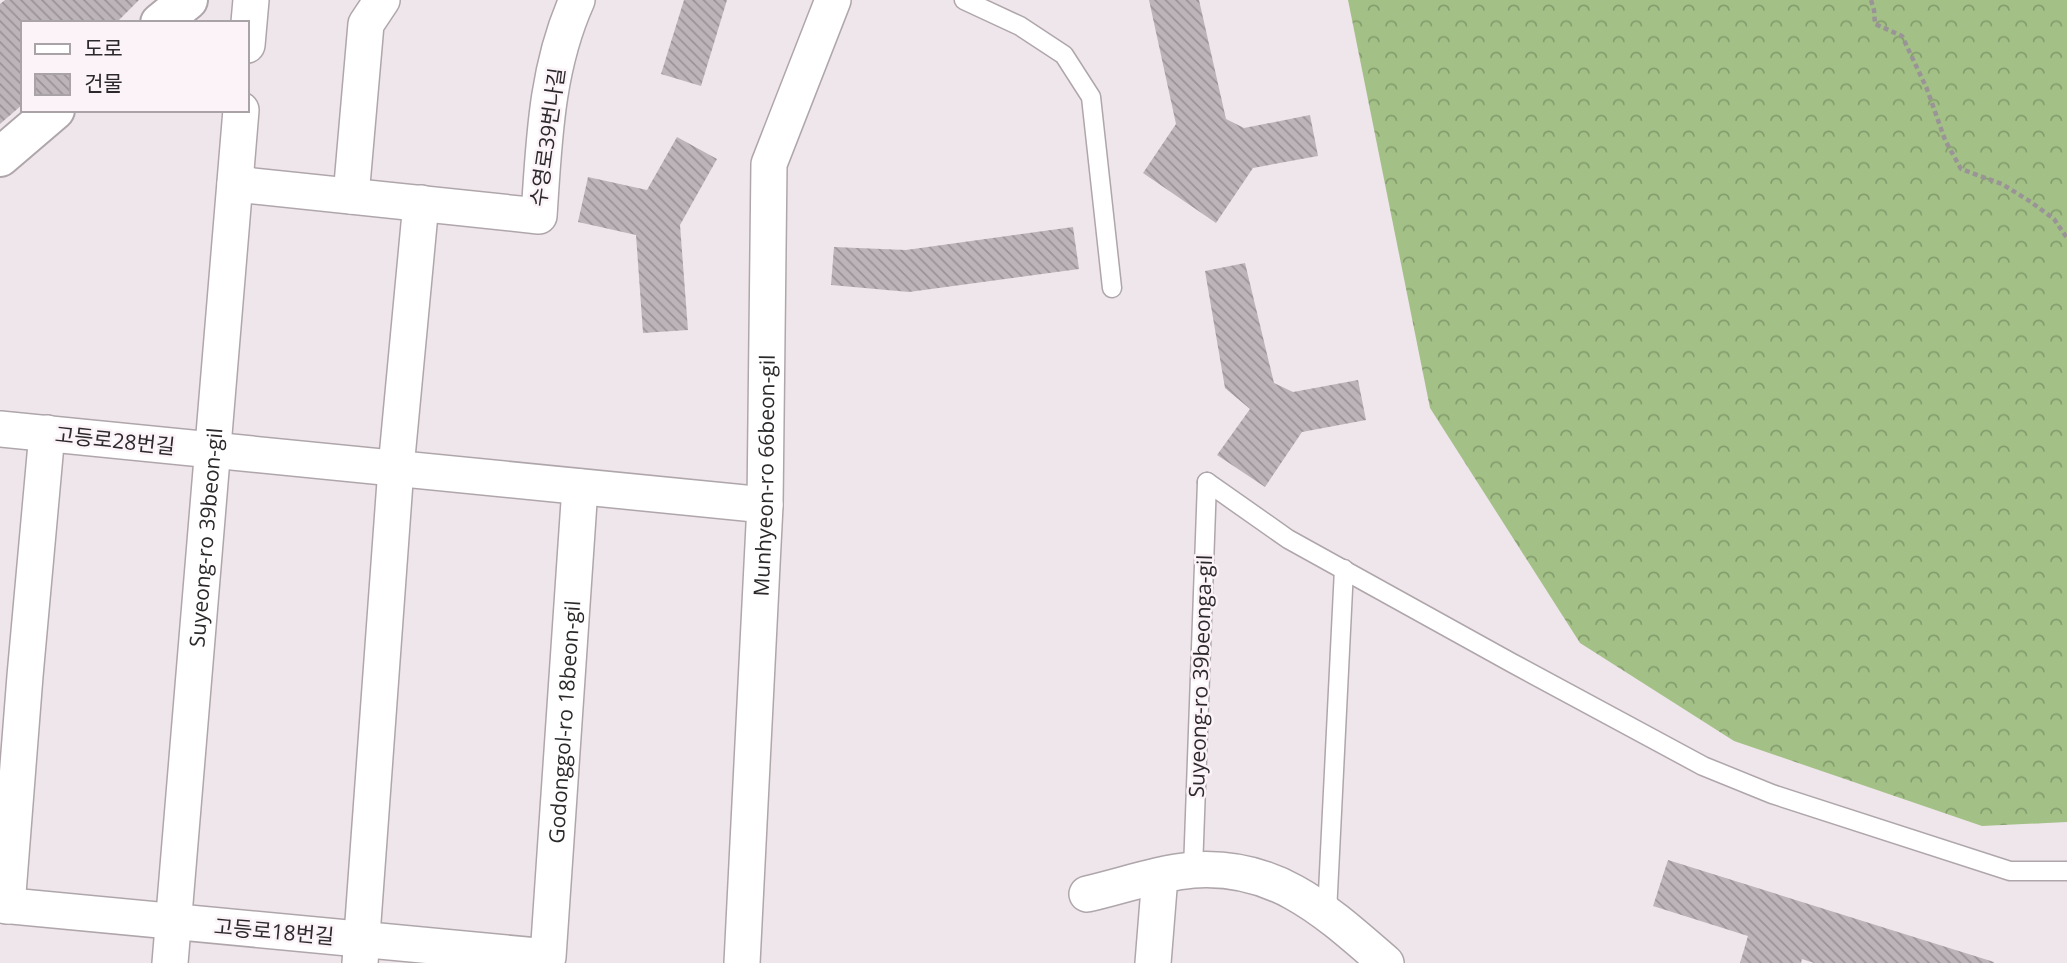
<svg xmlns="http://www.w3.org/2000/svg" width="2067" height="963" viewBox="0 0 2067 963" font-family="'Open Sans','Noto Sans KR',sans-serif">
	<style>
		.forest { fill: url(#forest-crowns) }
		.building { fill: url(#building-back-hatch) }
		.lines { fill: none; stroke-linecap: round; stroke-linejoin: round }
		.service-casing { stroke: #afa6ab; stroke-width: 21 }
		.minor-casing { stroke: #afa6ab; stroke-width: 38 }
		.tertiary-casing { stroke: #afa6ab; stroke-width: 42 }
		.path { stroke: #9a9497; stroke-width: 4.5; stroke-dasharray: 5 3.5; stroke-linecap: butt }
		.service { stroke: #fff; stroke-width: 18 }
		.minor { stroke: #fff; stroke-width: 35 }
		.tertiary { stroke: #fff; stroke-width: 38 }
		.labels { text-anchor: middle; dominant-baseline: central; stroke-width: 5; stroke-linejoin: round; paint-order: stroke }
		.street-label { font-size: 21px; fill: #2c292b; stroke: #fcf3f8 }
	</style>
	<defs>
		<pattern id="forest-crowns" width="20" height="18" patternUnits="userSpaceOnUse" patternTransform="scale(1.75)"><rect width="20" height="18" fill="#a3c186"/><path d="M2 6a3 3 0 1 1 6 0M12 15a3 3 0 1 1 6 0" fill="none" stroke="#859d6e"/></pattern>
		<pattern id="building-back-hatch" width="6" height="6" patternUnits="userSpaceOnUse" patternTransform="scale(1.75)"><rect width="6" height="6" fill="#bdb4b9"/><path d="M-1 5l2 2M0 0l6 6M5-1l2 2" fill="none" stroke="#9a9297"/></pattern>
	</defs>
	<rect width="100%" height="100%" fill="#efe6eb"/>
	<polygon class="forest" points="1348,0 2067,0 2067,822 1982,826 1734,741 1580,643 1430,408"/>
	<g class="building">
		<polygon points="5,0 139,0 116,23 23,23 23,104 0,124 0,4"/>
		<polygon points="684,0 727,0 701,86 661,74"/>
		<polygon points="1149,0 1199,0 1226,119 1244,128 1310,115 1318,156 1253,168 1216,223 1143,173 1176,124"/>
		<polygon points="677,137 717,159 680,225 688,330 643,333 636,235 578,222 588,177 647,190"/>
		<polygon points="1073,227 1079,269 909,292 831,285 834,247 906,250"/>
		<polygon points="1245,263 1274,383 1293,392 1358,380 1366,420 1302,432 1265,487 1217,455 1250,409 1225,388 1205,271"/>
		<polygon points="1668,860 1994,962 1994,963 1814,963 1802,959 1801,963 1740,963 1748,936 1653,906"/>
	</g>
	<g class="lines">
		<g class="service-casing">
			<g id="service">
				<polyline points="964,0 1020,26 1064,55 1091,97 1112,288"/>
				<polyline points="1207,482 1288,539 1512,663 1703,766 1772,794 2010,871 2067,871"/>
				<polyline points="1193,870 1207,482"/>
				<polyline points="1327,913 1344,569"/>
			</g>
		</g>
		<g class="minor-casing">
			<g id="minor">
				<polyline points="247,45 251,0"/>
				<path d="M235,184L539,216C544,142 546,69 577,0"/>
				<polyline points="351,196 366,24 382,0"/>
				<polyline points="0,429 765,505"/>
				<path d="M1087,894C1122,886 1158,873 1193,870C1277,864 1327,912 1386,963"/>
				<path id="s1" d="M0,905L548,957L580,487"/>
				<polyline points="7,906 25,676 47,433"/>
				<path id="s2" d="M170,963L241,110"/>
				<polyline points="360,963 396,468 421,203"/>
				<path id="s3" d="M742,963L765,505L769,164L833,0"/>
				<polyline points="1153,963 1160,876"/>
			</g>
		</g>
		<g class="tertiary-casing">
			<g id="tertiary">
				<polyline points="160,23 188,0"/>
				<polyline points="0,157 55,110"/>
			</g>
		</g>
		<polyline class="path" points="1871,0 1874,10 1875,24 1902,36 1927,89 1945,140 1961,169 2002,184 2031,202 2054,219 2067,238"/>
		<use href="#service" class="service"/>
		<use href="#minor" class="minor"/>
		<use href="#tertiary" class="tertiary"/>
	</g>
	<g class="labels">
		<g class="street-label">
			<text transform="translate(547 137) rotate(-82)">수영로39번나길</text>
			<text transform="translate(115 440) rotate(6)">고등로28번길</text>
			<text stroke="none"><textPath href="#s3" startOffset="488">Munhyeon-ro 66beon-gil</textPath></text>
			<text stroke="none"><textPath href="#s2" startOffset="427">Suyeong-ro 39beon-gil</textPath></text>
			<text transform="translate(1200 676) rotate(-88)">Suyeong-ro 39beonga-gil</text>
			<text stroke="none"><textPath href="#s1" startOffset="786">Godonggol-ro 18beon-gil</textPath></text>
			<text transform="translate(274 931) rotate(5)">고등로18번길</text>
		</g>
	</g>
	<rect x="21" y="21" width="228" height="91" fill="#fcf3f8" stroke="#a9a2a6" stroke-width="2"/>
	<rect x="35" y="44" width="35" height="10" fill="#ffffff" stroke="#a9a2a6" stroke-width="2"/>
	<text x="84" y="56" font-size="21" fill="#2c292b">도로</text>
	<rect x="35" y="74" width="35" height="21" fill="url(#building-back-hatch)" stroke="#a9a2a6" stroke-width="2"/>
	<text x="84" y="91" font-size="21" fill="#2c292b">건물</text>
</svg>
